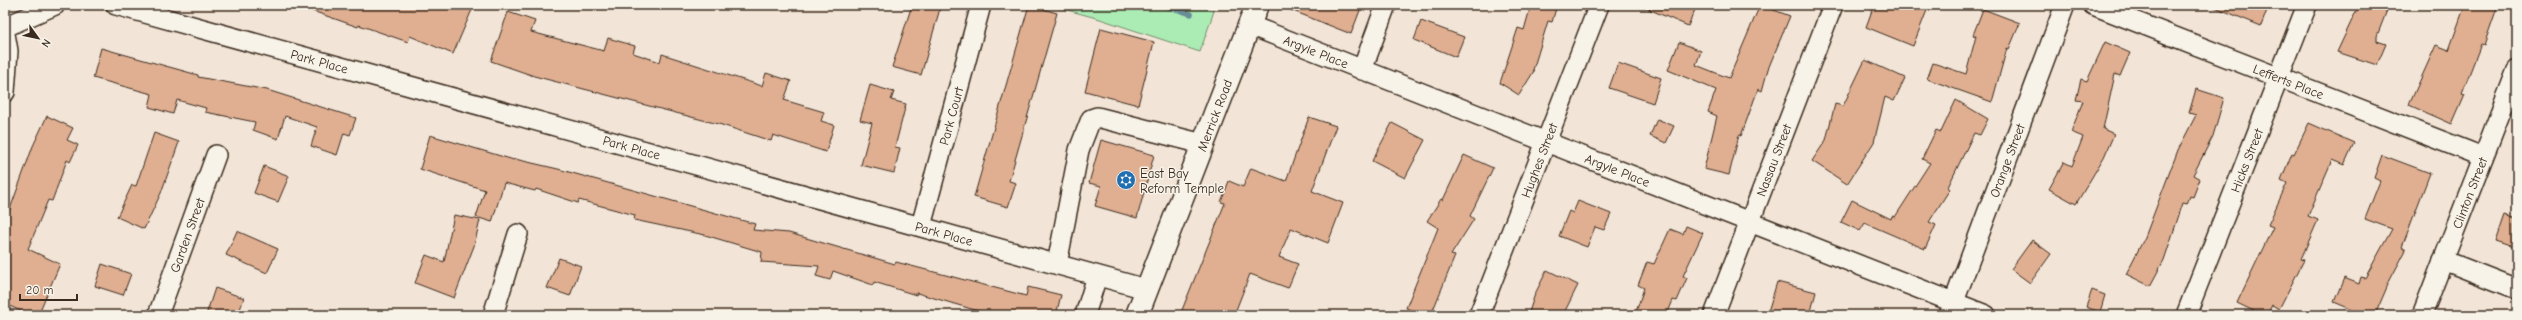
<svg xmlns="http://www.w3.org/2000/svg" width="2522" height="320" viewBox="0 0 2522 320" font-family="'Comic Neue',sans-serif">
	<style>
		.green { fill: #abecb5; stroke: #738b6a }
		.lines { fill: none; stroke-linecap: round; stroke-linejoin: round }
		.stream { stroke: #678d96; stroke-width: 5.5 }
		.building { fill: #e0af91; stroke: #3b2a1e }
		.minor-casing { stroke: #3b2a1e; stroke-width: 22 }
		.major-casing { stroke: #3b2a1e; stroke-width: 25 }
		.minor { stroke: #f7f3e8; stroke-width: 19 }
		.major { stroke: #f7f3e8; stroke-width: 22 }
		.labels { text-anchor: middle; dominant-baseline: central; stroke-width: 3; stroke-linejoin: round; paint-order: stroke }
		.street-label { font-size: 13px; fill: #3b2a1e; stroke: #f7f3e8 }
		.poi-label { font-size: 13px; fill: #3b2a1e; stroke: #f7f3e8; text-anchor: start }
	</style>
	<rect width="100%" height="100%" fill="#f2e5d7"/>
	<filter id="ink" filterUnits="userSpaceOnUse"><feTurbulence type="fractalNoise" baseFrequency=".025" numOctaves="2"/><feDisplacementMap in="SourceGraphic" scale="8" xChannelSelector="R" yChannelSelector="G"/><feConvolveMatrix kernelMatrix="1 2 1 2 8 2 1 2 1" color-interpolation-filters="sRGB"/></filter>
	<g filter="url(#ink)">
		<polygon class="green" points="1049,5 1197,5 1214,11 1200,52 1100,19"/>
		<g class="lines">
			<polyline class="stream" points="1163,5 1191,14"/>
		</g>
		<g class="building">
			<polygon points="301,5 474,5 453,54 410,36 408,42 359,25 358,27 301,7"/>
			<polygon points="912,5 941,5 921,75 892,67"/>
			<polygon points="1029,5 1057,13 1009,181 1016,183 1008,207 974,197"/>
			<polygon points="1278,5 1362,5 1351,34"/>
			<polygon points="1531,5 1557,5 1552,22 1548,21 1533,70 1534,71 1519,95 1500,83 1518,28 1524,30"/>
			<polygon points="1639,5 1697,5 1688,26"/>
			<polygon points="1760,5 1790,16 1768,69 1762,91 1758,89 1741,136 1739,135 1729,175 1704,169 1717,116 1708,112 1716,90 1668,70 1679,42 1701,51 1696,65 1729,78"/>
			<polygon points="1874,5 1929,5 1913,46 1866,27"/>
			<polygon points="2210,5 2269,5 2261,26"/>
			<polygon points="2359,5 2389,5 2377,36 2377,41 2386,44 2377,65 2337,52"/>
			<polygon points="2465,5 2498,5 2484,45 2481,44 2462,93 2465,94 2452,124 2409,105 2436,45 2449,50"/>
			<polygon points="1983,9 2020,23 2009,49 2007,48 1992,102 1927,79 1933,63 1966,74 1976,36 1973,35"/>
			<polygon points="508,12 535,21 531,32 604,51 608,38 635,46 633,53 660,62 662,54 762,86 766,73 791,81 784,100 824,112 821,121 834,125 826,152 773,135 771,141 722,125 534,76 491,61"/>
			<polygon points="1421,21 1464,37 1456,57 1414,40"/>
			<polygon points="1101,28 1154,42 1138,105 1085,91"/>
			<polygon points="2105,42 2130,53 2120,76 2115,74 2103,129 2114,134 2104,157 2076,204 2049,189 2064,162 2072,166 2083,137 2071,132 2083,101 2076,100 2081,79 2087,81"/>
			<polygon points="101,48 198,75 198,77 267,90 356,118 350,135 344,133 337,155 311,146 317,127 285,116 278,139 253,130 255,122 205,112 206,108 177,100 173,114 149,107 152,94 93,78"/>
			<polygon points="1865,60 1905,78 1894,101 1885,97 1874,142 1847,184 1812,161 1826,140 1835,104 1843,106"/>
			<polygon points="1618,63 1661,78 1653,103 1609,88"/>
			<polygon points="870,85 894,92 891,100 906,104 895,147 900,148 894,173 861,165 872,123 860,120"/>
			<polygon points="2196,89 2224,98 2213,136 2193,175 2200,179 2193,197 2190,196 2187,204 2183,203 2164,260 2150,286 2126,274 2145,237 2178,150 2196,115 2189,113"/>
			<polygon points="1956,100 1988,119 1980,135 1974,133 1948,187 1950,189 1929,222 1936,225 1925,249 1865,223 1860,231 1841,222 1852,200 1891,219 1892,216 1895,217 1930,163 1922,159 1936,130 1941,132"/>
			<polygon points="47,116 73,128 67,140 78,145 70,162 67,160 52,201 48,200 28,249 60,264 38,315 30,315 5,304 5,223 33,146"/>
			<polygon points="1309,117 1336,126 1312,191 1343,203 1328,243 1291,228 1279,257 1298,264 1288,288 1250,274 1234,315 1180,315 1225,203 1221,202 1229,181 1243,187 1251,168 1286,181"/>
			<polygon points="1657,119 1674,126 1666,143 1650,136"/>
			<polygon points="1392,123 1425,140 1405,178 1372,161"/>
			<polygon points="2309,123 2354,143 2344,165 2332,160 2308,216 2318,220 2301,259 2304,260 2279,309 2272,305 2267,315 2262,315 2237,303 2273,227 2268,225 2287,183 2281,180 2292,153 2294,154"/>
			<polygon points="154,133 179,142 161,193 144,229 117,217 132,185 136,186"/>
			<polygon points="430,135 514,160 515,159 558,169 755,224 753,230 789,233 895,264 896,262 1026,296 1028,287 1061,295 1056,315 992,315 917,293 916,295 874,282 873,285 833,271 830,280 816,276 819,266 761,262 762,252 705,235 634,220 635,215 579,200 578,203 536,189 535,191 504,183 492,222 476,217 485,190 420,169"/>
			<polygon points="1101,140 1154,155 1137,218 1095,206 1101,186 1089,183"/>
			<polygon points="1464,155 1493,168 1470,216 1474,219 1451,255 1455,256 1431,315 1423,315 1406,308 1438,228 1427,221 1441,199 1443,200"/>
			<polygon points="2382,155 2430,173 2402,247 2406,250 2390,280 2375,315 2365,315 2334,302 2344,278 2359,284 2361,277 2365,278 2392,229 2365,219 2380,181 2374,178"/>
			<polygon points="264,166 289,176 278,202 254,193"/>
			<polygon points="1578,201 1611,214 1604,230 1595,227 1587,247 1559,236 1569,211 1573,213"/>
			<polygon points="454,215 480,220 474,246 454,298 415,283 426,255 444,262"/>
			<polygon points="2505,215 2517,219 2517,248 2496,241"/>
			<polygon points="1686,226 1703,233 1683,276 1687,278 1677,301 1673,300 1667,315 1635,315 1644,288 1638,285 1647,262 1654,264 1670,229 1683,234"/>
			<polygon points="237,231 278,249 267,273 226,255"/>
			<polygon points="2032,240 2051,254 2030,283 2011,269"/>
			<polygon points="559,258 581,266 570,296 547,288"/>
			<polygon points="102,264 131,274 123,295 95,286"/>
			<polygon points="1547,270 1578,285 1563,315 1528,315 1535,294"/>
			<polygon points="1777,282 1816,292 1810,315 1767,315"/>
			<polygon points="215,288 244,298 238,315 206,315"/>
			<polygon points="2092,290 2105,295 2100,312 2086,307"/>
		</g>
		<g class="lines">
			<g class="minor-casing">
				<g id="minor">
					<path id="s1" d="M116,5L1146,289"/>
					<path id="s2" d="M2093,5L2483,157"/>
					<path id="s3" d="M1249,25L1986,315"/>
					<polyline points="5,27 55,5"/>
					<polyline points="5,34 8,51 5,92"/>
					<polyline points="1362,70 1386,5"/>
					<path id="s4" d="M921,226L981,5"/>
					<polyline points="2443,260 2517,289"/>
					<polyline points="1057,264 1079,150 1091,119 1097,117 1203,144"/>
					<path id="s5" d="M158,315L216,155"/>
					<polyline points="493,315 518,234"/>
					<polyline points="1085,315 1097,276"/>
					<path id="s6" d="M1479,315L1599,5"/>
					<path id="s7" d="M1714,315L1833,5"/>
					<path id="s8" d="M1949,315L2065,5"/>
					<path id="s9" d="M2186,315L2307,5"/>
					<path id="s10" d="M2422,315L2517,70"/>
				</g>
			</g>
			<g class="major-casing">
				<g id="major">
					<path id="s11" d="M1137,315L1257,5"/>
				</g>
			</g>
			<use href="#minor" class="minor"/>
			<use href="#major" class="major"/>
		</g>
	</g>
	<defs>
		<g id="synagogue-disc" transform="scale(1)"><circle r="9.5" fill="#1f6fb2" stroke="#f7f3e8"/><path d="M0-6.5L5.6 3.2H-5.6ZM0 6.5L5.6-3.2H-5.6Z" fill="#fff"/></g>
	</defs>
	<g fill-rule="evenodd">
		<use href="#synagogue-disc" x="1126" y="180"/>
	</g>
	<g class="labels">
		<g class="street-label">
			<text stroke="none"><textPath href="#s3" startOffset="72">Argyle Place</textPath></text>
			<text stroke="none"><textPath href="#s1" startOffset="211">Park Place</textPath></text>
			<text stroke="none"><textPath href="#s2" startOffset="210">Lefferts Place</textPath></text>
			<text stroke="none"><textPath href="#s11" startOffset="214">Merrick Road</textPath></text>
			<text stroke="none"><textPath href="#s4" startOffset="114">Park Court</textPath></text>
			<text stroke="none"><textPath href="#s1" startOffset="535">Park Place</textPath></text>
			<text stroke="none"><textPath href="#s6" startOffset="166">Hughes Street</textPath></text>
			<text stroke="none"><textPath href="#s7" startOffset="166">Nassau Street</textPath></text>
			<text stroke="none"><textPath href="#s8" startOffset="165">Orange Street</textPath></text>
			<text stroke="none"><textPath href="#s9" startOffset="166">Hicks Street</textPath></text>
			<text stroke="none"><textPath href="#s3" startOffset="396">Argyle Place</textPath></text>
			<text stroke="none"><textPath href="#s10" startOffset="131">Clinton Street</textPath></text>
			<text stroke="none"><textPath href="#s1" startOffset="859">Park Place</textPath></text>
			<text stroke="none"><textPath href="#s5" startOffset="85">Garden Street</textPath></text>
		</g>
		<g class="poi-label">
			<text x="1140" y="173">East Bay<tspan x="1140" dy="15">Reform Temple</tspan></text>
		</g>
	</g>
	<rect width="2522" height="320" fill="none" stroke="#f7f3e8" stroke-width="20"/>
	<rect x="10" y="10" width="2502" height="300" fill="none" stroke="#3b2a1e" stroke-width="1.5" filter="url(#ink)"/>
	<g transform="translate(38 38) rotate(123)" stroke="#f7f3e8" stroke-width="3" paint-order="stroke">
	<path d="M0-3L7 15L0 10L-7 15Z" fill="#3b2a1e"/>
	<text y="-6" font-size="11" font-weight="bold" text-anchor="middle" fill="#3b2a1e">N</text>
	</g>
	<path d="M20 294v6h57v-6" fill="none" stroke="#3b2a1e" stroke-width="2"/>
	<text x="26" y="294" font-size="12" fill="#3b2a1e" stroke="#f7f3e8" stroke-width="3" paint-order="stroke">20 m</text>
</svg>
